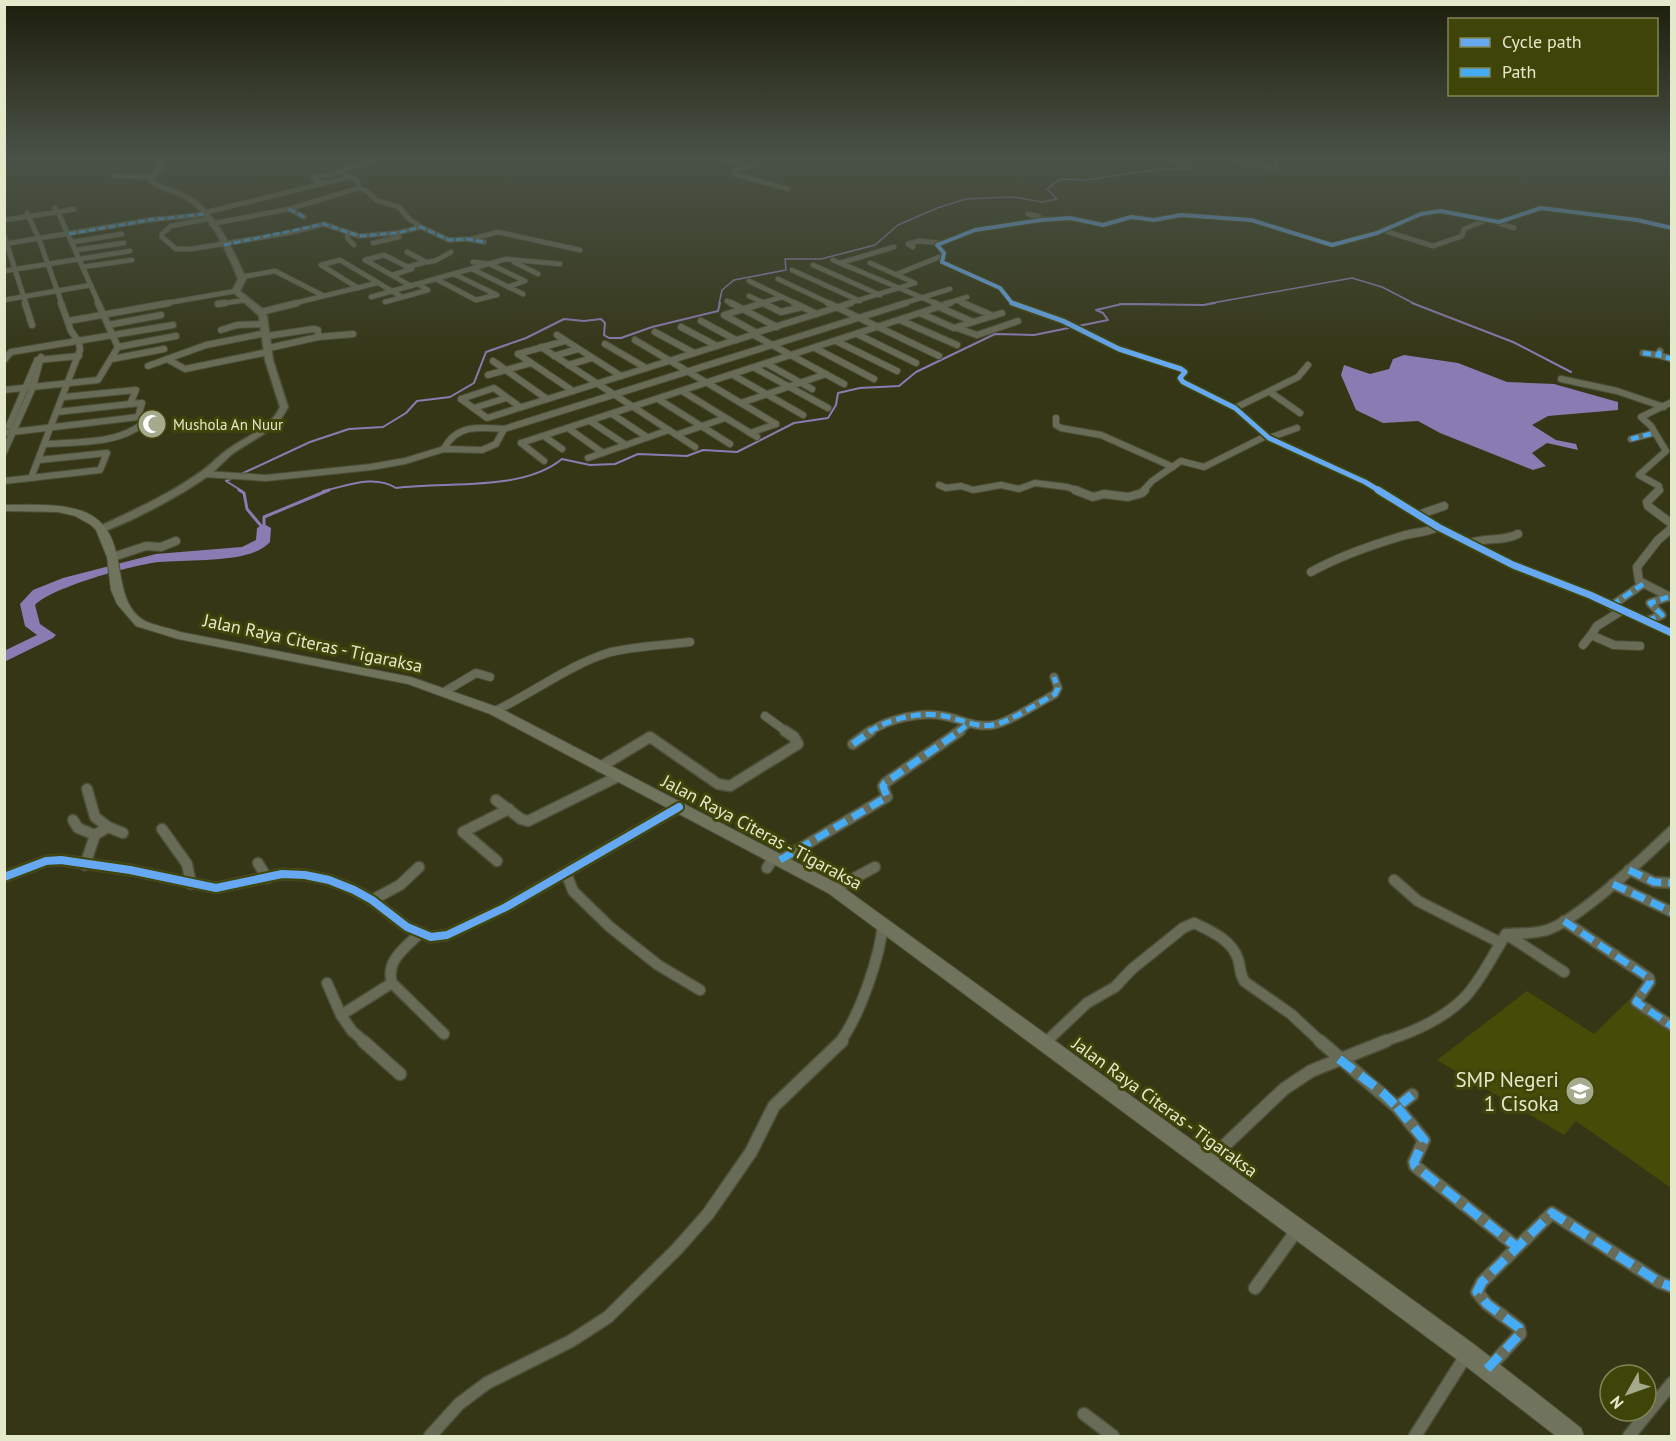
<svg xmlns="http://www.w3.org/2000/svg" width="1676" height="1441" viewBox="0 0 1676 1441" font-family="'PT Sans',sans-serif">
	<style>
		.built { fill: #464c08 }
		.water { fill: #8a7cb2 }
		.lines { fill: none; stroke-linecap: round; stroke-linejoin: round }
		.stream-far2 { stroke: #8a7cb2; stroke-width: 1.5 }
		.stream-far1 { stroke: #8a7cb2; stroke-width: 2 }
		.stream { stroke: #8a7cb2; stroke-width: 3 }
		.river { fill: #8a7cb2; fill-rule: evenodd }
		.street-far4-casing { stroke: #4c4f37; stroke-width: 6 }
		.street-far3-casing { stroke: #4c4f37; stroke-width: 8 }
		.street-far2-casing { stroke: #4c4f37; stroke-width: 10 }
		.street-far1-casing { stroke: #4c4f37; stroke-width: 13 }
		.street-casing { stroke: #4c4f37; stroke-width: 15 }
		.secondary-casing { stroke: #4c4f37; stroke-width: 3 }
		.primary-casing { stroke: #4c4f37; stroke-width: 2 }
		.street-far4 { stroke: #686b55; stroke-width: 4.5 }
		.street-far3 { stroke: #686b55; stroke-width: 6 }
		.street-far2 { stroke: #686b55; stroke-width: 8 }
		.street-far1 { stroke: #686b55; stroke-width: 10 }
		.street { stroke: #686b55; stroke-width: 12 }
		.secondary { fill: #686b55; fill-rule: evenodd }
		.primary { fill: #71745d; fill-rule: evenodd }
		.quiet-far4 { stroke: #46acf6; stroke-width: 3; stroke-dasharray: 7 3; stroke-linecap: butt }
		.quiet-far3 { stroke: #46acf6; stroke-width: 4.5; stroke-dasharray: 8 4.5; stroke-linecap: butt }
		.quiet-far2 { stroke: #46acf6; stroke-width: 5; stroke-dasharray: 10 5; stroke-linecap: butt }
		.quiet-far1 { stroke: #46acf6; stroke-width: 7; stroke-dasharray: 14 7; stroke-linecap: butt }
		.quiet { stroke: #46acf6; stroke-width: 9; stroke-dasharray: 18 9; stroke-linecap: butt }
		.cycleway-far3-casing { stroke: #3f4408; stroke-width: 6 }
		.cycleway-far2-casing { stroke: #3f4408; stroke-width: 8 }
		.cycleway-far1-casing { stroke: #3f4408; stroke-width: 10 }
		.cycleway-casing { stroke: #3f4408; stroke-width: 12 }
		.cycleway-far3 { stroke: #66a8f1; stroke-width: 4 }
		.cycleway-far2 { stroke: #66a8f1; stroke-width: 5 }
		.cycleway-far1 { stroke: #66a8f1; stroke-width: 7 }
		.cycleway { stroke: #66a8f1; stroke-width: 8 }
		.labels { text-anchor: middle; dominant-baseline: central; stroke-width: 6; stroke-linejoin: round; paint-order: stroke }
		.far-poi-label { font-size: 15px; fill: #e4e9cb; stroke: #3f4408; text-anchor: start }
		.street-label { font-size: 18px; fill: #e4e9cb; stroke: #3f4408 }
		.near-poi-label { font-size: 21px; fill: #e4e9cb; stroke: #3f4408; text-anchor: end }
	</style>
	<rect width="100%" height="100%" fill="#343616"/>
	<polygon class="built" points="1527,991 1594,1034 1631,998 1671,1023 1671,1188 1576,1121 1564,1135 1437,1060"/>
	<polygon class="water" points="1404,355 1458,363 1507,382 1554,384 1618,402 1618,410 1548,416 1532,425 1556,440 1576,444 1578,450 1547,443 1532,453 1546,466 1533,470 1440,433 1418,421 1383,423 1356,410 1341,375 1344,365 1370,374 1389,369 1393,359"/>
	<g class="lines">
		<g class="stream-far2">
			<polyline points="1219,159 1270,168 1278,168 1274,160 1280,159"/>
			<polyline points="719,304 722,290 734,280 786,270 785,259 821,259 875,245 898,225 937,208 966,199 1014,197 1042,202 1057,199 1047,189 1060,179 1086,180 1159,169 1192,169 1164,159"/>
			<polyline points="1119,304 1159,304"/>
			<polyline points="1207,304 1352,278 1382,287 1415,304"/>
		</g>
		<g class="stream-far1">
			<polyline points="1412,303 1513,342 1571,372"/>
			<polyline points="239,475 310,442 349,429 383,427 406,413 417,401 450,397 474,383 486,352 526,338 564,319 584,321 601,319 605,323 604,335 609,338 621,338 652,327 718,311 720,303"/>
			<polyline points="233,478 226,481 242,491"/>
			<path d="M323,491C347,486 374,474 396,488C447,481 522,492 562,459L590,465L615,464L638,454L687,456L703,450L737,452L794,423L828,418L836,405L838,393L860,388L899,386L916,372L995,334L1034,335L1108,320L1103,313L1096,310L1122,304L1204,305L1215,303"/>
		</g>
		<g class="stream">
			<polyline points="239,490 244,493 247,509 262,527"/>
			<polyline points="264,528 264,517 329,490"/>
		</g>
		<path class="river" d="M264,524L271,528L270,542C251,564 187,559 159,562C132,565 53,587 35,605L40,624L56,635L53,638L4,662V651L37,635L25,626L20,604L33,590L63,578L156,554L242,547L256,540L257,528Z"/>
		<g class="street-far4-casing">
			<g id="street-far4">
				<polyline points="720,159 748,166"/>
				<polyline points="755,159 761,161 736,170 734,174 788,189"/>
				<polyline points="114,176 154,177"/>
				<polyline points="321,184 313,178 341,172"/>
				<polyline points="359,188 367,191 376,200 399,207 409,219 421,227"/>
				<polyline points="55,208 58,212 74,209"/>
				<polyline points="289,209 304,217"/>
				<polyline points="27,213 39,239 62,304"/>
				<polyline points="203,213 346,178 349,176 341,172 342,170 378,159"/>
				<polyline points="1028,214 1038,216 1043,220"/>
				<polyline points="207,219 171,226 162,234 162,237 176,249 191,249 289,233 324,224 359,236 397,233 421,227 449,240 467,239 484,242"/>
				<polyline points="4,220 58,212 99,304"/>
				<polyline points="1498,223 1514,228"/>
				<polyline points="211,224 289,209 359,188 358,181 349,176"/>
				<polyline points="1382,230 1433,246 1462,236 1464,229 1484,221"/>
				<polyline points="347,233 348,239 354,245"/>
				<polyline points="4,235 26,304"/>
				<polyline points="471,239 498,232 580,250"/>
				<polyline points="73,242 122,234"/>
				<polyline points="373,243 399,237"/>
				<polyline points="4,244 149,220 200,215"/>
				<polyline points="913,247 908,244 919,241 939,243"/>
				<polyline points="76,250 124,243"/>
				<polyline points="407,252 426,262 407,267"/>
				<polyline points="833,260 937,304"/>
				<polyline points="426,262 435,261 451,252"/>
				<polyline points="473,262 490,264 525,281 508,287"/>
				<polyline points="514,262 538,274"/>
				<polyline points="840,263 894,247"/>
				<polyline points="813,265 880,295"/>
				<polyline points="83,267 132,260"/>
				<polyline points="472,269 523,294"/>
				<polyline points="792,270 860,301"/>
				<polyline points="4,271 130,251"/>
				<polyline points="454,274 497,295"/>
				<polyline points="897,274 942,256"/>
				<polyline points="392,275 412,269 384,255 365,260 411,286"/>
				<polyline points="241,277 275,271 324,296"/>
				<polyline points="436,279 476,300 496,295"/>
				<polyline points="778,279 831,304"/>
				<polyline points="749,281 797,304"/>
				<polyline points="358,288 321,265 340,260 402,297"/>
				<polyline points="749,296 766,304"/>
				<polyline points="371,297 506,259 560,264"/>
				<polyline points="4,300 91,285"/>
				<polyline points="727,301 734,304"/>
				<polyline points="958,301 966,304"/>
				<polyline points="385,302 428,290 418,284"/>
				<polyline points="161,304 236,291"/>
				<polyline points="218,304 246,300"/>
				<polyline points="291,304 377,283"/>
				<polyline points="758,304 782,297"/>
				<polyline points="846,304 915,283 870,263"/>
				<polyline points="901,304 950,289"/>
				<polyline points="945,304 967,297"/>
				<polyline points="1016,304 1012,303 1000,288 942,262 944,253 937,245 975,230 1041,220 1070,218 1103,225 1131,217 1154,220 1181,215 1251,220 1332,245 1377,233 1421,214 1440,211 1499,222 1541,208 1637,220 1672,228"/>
			</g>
		</g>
		<g class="street-far3-casing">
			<g id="street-far3">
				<polyline points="25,303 32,325"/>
				<polyline points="731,303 777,327"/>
				<polyline points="763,303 781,312 802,307"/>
				<polyline points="794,303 817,314"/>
				<polyline points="828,303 939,356"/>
				<polyline points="963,303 993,316"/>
				<polyline points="1012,303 1063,321 1119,349 1181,369 1185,372 1180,378 1183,382 1235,408 1269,438 1365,482 1380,491"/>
				<polyline points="218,304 225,303"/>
				<polyline points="941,306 950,303"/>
				<polyline points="939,307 973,322"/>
				<polyline points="261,312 297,303"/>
				<polyline points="920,313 954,328 1002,313"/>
				<polyline points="900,320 957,345"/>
				<polyline points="68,321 169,303"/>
				<polyline points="701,321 736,340"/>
				<polyline points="108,325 161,315"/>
				<polyline points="681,327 717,346"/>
				<polyline points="957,328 977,335 1018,321"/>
				<polyline points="221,330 237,325 265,324"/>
				<polyline points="655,332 694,353"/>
				<polyline points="757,333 724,315 763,303"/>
				<polyline points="857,334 916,363"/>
				<polyline points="557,335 621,376"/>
				<polyline points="267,336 313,329 318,330 318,337"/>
				<polyline points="635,340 776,424"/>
				<polyline points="836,341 897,371"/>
				<polyline points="605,344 646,368"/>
				<polyline points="118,347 176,336"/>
				<polyline points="541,347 695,447"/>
				<polyline points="269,348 318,337 353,334"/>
				<polyline points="815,348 874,379"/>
				<polyline points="1660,351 1658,355 1672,359"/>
				<polyline points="1643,353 1658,355"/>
				<polyline points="518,354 573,391"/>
				<polyline points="518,354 565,341"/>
				<polyline points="554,356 578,349"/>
				<polyline points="112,359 164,349"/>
				<polyline points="167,359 185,369 268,352"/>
				<polyline points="4,360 11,352 173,325"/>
				<polyline points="37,360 79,356"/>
				<polyline points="493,361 547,399"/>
				<polyline points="767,364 812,389"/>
				<polyline points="568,365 592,358"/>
				<polyline points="148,366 206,345 266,333"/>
				<polyline points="755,368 828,408"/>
				<polyline points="488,375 531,363"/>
				<polyline points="733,375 803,415"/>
				<polyline points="1561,379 1617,391 1664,407"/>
				<polyline points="844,384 752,334 851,303"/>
				<polyline points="4,390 98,380 118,347 98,303"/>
				<polyline points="682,391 757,437"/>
				<polyline points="1270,392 1300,413"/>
				<polyline points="461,399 487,418 752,335"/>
				<polyline points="461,399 494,388 520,407"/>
				<polyline points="658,399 730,444"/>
				<polyline points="741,403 826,374"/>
				<polyline points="474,408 506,398"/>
				<polyline points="1235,408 1298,377 1308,365"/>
				<polyline points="57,412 130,404"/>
				<polyline points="612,414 647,437"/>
				<polyline points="1056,418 1056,425 1061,428 1101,435 1173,467"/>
				<polyline points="590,421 626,445"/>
				<polyline points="9,426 36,363"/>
				<polyline points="568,428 603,453"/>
				<polyline points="4,433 138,417"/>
				<polyline points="750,433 776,424"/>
				<polyline points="676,435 725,418"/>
				<polyline points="544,436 562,449"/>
				<polyline points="1269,438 1297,428"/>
				<polyline points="1631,439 1654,433"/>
				<polyline points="521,443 941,306 934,303"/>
				<polyline points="521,443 544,461"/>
				<path d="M46,444C76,442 120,444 143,423V419L138,417L142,403L130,404L136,390L64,397"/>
				<path d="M444,449C456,424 480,427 504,429L906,303"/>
				<polyline points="4,452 33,387 41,357"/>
				<polyline points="588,458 669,430"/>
				<polyline points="204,474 266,478 371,467 405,461 444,449 482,450 496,444 504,429"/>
				<polyline points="31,478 80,350 79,342 71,331 61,303"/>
				<polyline points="4,481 100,470 107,453 39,460"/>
				<polyline points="939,485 946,488 961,486 973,490 1001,485 1019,489 1035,483 1067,487 1079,491"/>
				<polyline points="1143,491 1152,481 1181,461 1204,467 1266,436"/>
				<polyline points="1658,491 1659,486 1639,475 1666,451 1651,426 1641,417 1672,402"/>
			</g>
		</g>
		<g class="street-far2-casing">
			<g id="street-far2">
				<polyline points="1075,490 1093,497 1104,494 1128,497 1142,493 1145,490"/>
				<polyline points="1378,490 1438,527 1513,565 1590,595 1672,633"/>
				<polyline points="1659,490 1647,502 1648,506 1672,524"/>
				<polyline points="1418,515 1444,506"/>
				<polyline points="1672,528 1658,540 1637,567 1639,581 1672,598"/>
				<path d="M1470,543C1486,537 1503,542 1518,534"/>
				<polyline points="113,557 146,546 161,547 176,541"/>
				<path d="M1311,572C1339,556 1372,545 1402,536C1415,532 1426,533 1438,527"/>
				<polyline points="1611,606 1643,584"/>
				<polyline points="1621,611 1597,626 1591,635 1614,645 1640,646"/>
				<polyline points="1646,621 1662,615 1650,603 1668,597"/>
				<polyline points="1583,645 1591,635"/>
				<polyline points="444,692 476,673 490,677"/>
				<path d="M495,711C533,693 572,663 611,652C636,646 665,645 690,642"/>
				<polyline points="765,716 787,732"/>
				<path d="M869,732C888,719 921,711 944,716C961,719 975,728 993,725C1008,723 1040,702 1055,694L1058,688L1054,677"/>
				<polyline points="958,732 968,724"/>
			</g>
		</g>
		<g class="street-far1-casing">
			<g id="street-far1">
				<polyline points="853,744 871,731"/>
				<polyline points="600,767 650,737 718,784 730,786 798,744 794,737 785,731"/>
				<polyline points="87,789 95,817 108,827 95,835"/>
				<polyline points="496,800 521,819 528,821 617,777"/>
				<polyline points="73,820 78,828 95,835 85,865"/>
				<polyline points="108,827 123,833"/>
				<polyline points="162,829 187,864 191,884"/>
				<polyline points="780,860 887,797 883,786 885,783 960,731"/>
				<polyline points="497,861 463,832 509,809"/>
				<polyline points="258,863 267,878"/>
				<polyline points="767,868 774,857"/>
				<polyline points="1629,870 1654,882 1672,883"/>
				<polyline points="566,873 573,891 610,927 658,965 700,990"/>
				<polyline points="4,877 46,861 61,860 130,870 216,888 282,874 305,875 329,880 354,890 372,900 407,927 431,937 447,935 506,907 679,807"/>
				<polyline points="1394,880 1418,901 1499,942"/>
				<polyline points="1613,884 1672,912"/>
				<polyline points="834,889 875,867"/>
				<polyline points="372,900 400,885 419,867"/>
				<polyline points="1564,921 1649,978 1650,982 1636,1002 1672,1026"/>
				<path d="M419,934C405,948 385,961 392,983L444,1034"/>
				<polyline points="1506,934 1564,972"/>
				<polyline points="327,983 341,1015"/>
				<polyline points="365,1042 352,1031 341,1015 392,983"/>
				<path d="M840,1042C860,1015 880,957 883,923"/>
				<path d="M1046,1042L1087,1003L1115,987L1132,969L1183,928L1194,923C1211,931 1232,940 1238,959C1241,968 1239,974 1245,982L1291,1014L1321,1042"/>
				<path d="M1381,1042C1412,1033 1443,1020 1466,996C1481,980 1494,953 1506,934C1518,933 1531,934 1543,931C1573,925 1648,854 1672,831"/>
			</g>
		</g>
		<g class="street-casing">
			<g id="street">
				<polyline points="363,1041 400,1074"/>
				<polyline points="1320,1041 1397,1107 1412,1095"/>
				<polyline points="1045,1043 1047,1041"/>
				<polyline points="1397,1107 1424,1140 1414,1162 1415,1166 1517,1247"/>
				<polyline points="1206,1163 1284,1089 1311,1071 1386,1041"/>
				<polyline points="1255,1288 1297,1230"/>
				<polyline points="1488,1369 1520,1334 1519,1328 1487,1304 1477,1292 1482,1282 1552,1213 1659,1282 1672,1287"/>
				<polyline points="1084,1414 1113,1436"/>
				<polyline points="430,1436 459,1404 487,1383 571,1341 608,1317 677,1249 708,1214 751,1152 774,1106 842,1041"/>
				<polyline points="1415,1436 1467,1354"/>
				<polyline points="1629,1436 1672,1383"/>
			</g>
		</g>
		<g class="secondary-casing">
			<path id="secondary" d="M162,159H168L154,181C166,188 181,190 192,198C216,213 235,253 246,279L240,291L264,310L267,316L273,360L288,407C277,431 253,439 232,454C224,461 217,469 208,476C183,494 130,523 101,532L96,529L98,527C132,511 168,495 199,473C209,467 217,457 227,450C246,436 270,429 280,407L265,360L259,316L232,291L238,279C228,254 210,214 187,200C174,192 159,191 148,181Z"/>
		</g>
		<g class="primary-casing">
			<path id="primary" d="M4,505C30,505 58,503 82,511C136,531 105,598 145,621C155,626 170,628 180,632L411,677L500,708L840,885L1475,1345L1581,1428L1584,1436H1556L1459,1361L828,893L490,714L408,684L178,639L136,626L117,604L111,590L107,557L96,530L91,525L75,516L58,512L4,511Z"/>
		</g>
		<use href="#street-far4" class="street-far4"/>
		<use href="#street-far3" class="street-far3"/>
		<use href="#street-far2" class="street-far2"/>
		<use href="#street-far1" class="street-far1"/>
		<use href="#street" class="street"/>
		<use href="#secondary" class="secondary"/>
		<use href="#primary" class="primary"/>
		<g class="quiet-far4">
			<polyline points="289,209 304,217"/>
			<polyline points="69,234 149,220 204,214"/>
			<polyline points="224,245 324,224 359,236 397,233 421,227 449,240 467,239 484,242"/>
		</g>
		<g class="quiet-far3">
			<polyline points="1660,351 1658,355 1672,359"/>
			<polyline points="1643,353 1658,355"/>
			<polyline points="1631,439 1654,433"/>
		</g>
		<g class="quiet-far2">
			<polyline points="1611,606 1643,584"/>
			<polyline points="1646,621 1662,615 1650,603 1668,597"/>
			<path d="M869,732C888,719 921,711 944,716C961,719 975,728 993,725C1008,723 1040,702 1055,694L1058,688L1054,677"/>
			<polyline points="958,732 968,724"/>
		</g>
		<g class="quiet-far1">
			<polyline points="853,744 871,731"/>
			<polyline points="780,860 887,797 883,786 885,783 960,731"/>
			<polyline points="1629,870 1654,882 1672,883"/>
			<polyline points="1613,884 1672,912"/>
			<polyline points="1564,921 1649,978 1650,982 1636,1002 1672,1026"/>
		</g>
		<g class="quiet">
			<polyline points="1339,1059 1382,1092 1397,1107 1412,1095"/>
			<polyline points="1397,1107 1424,1140 1414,1162 1415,1166 1517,1247"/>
			<polyline points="1487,1369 1520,1334 1519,1328 1487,1304 1477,1292 1482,1282 1552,1213 1659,1282 1672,1287"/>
		</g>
		<g class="cycleway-far3-casing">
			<polyline id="cycleway-far3" points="1016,304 1012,303 1000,288 942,262 944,253 937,245 975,230 1041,220 1070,218 1103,225 1131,217 1154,220 1181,215 1251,220 1332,245 1377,233 1421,214 1440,211 1499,222 1541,208 1637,220 1672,228"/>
		</g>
		<g class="cycleway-far2-casing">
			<polyline id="cycleway-far2" points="1012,303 1063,321 1119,349 1181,369 1185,372 1180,378 1183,382 1235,408 1269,438 1365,482 1380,491"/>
		</g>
		<g class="cycleway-far1-casing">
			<polyline id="cycleway-far1" points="1378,490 1438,527 1513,565 1590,595 1672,633"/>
		</g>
		<g class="cycleway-casing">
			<polyline id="cycleway" points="4,877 46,861 61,860 130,870 216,888 282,874 305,875 329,880 354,890 372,900 407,927 431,937 447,935 506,907 679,807"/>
		</g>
		<use href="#cycleway-far3" class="cycleway-far3"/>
		<use href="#cycleway-far2" class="cycleway-far2"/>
		<use href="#cycleway-far1" class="cycleway-far1"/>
		<use href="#cycleway" class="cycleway"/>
	</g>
	<linearGradient id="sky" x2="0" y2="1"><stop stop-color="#1d1e0c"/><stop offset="0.44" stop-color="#4a5247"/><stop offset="1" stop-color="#4a5247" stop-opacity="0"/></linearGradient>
	<rect width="1676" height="360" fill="url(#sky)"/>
	<defs>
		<g id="mosque-disc" transform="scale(1.5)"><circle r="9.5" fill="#a6aa8c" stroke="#3f4408"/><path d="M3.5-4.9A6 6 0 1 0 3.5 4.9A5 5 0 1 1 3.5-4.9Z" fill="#fff"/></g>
		<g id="school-disc" transform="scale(1.5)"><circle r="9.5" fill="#a6aa8c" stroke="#3f4408"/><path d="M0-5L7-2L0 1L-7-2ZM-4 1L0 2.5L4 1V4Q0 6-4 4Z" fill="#fff"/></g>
	</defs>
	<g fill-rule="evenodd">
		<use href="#mosque-disc" x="152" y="424"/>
		<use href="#school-disc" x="1580" y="1091"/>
	</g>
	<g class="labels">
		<g class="far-poi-label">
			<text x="173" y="424">Mushola An Nuur</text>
		</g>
		<g class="street-label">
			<text transform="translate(313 643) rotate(12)">Jalan Raya Citeras - Tigaraksa</text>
			<text transform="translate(762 832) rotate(28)">Jalan Raya Citeras - Tigaraksa</text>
			<text transform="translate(1165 1107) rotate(36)">Jalan Raya Citeras - Tigaraksa</text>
		</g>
		<g class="near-poi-label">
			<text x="1559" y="1079">SMP Negeri<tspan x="1559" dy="24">1 Cisoka</tspan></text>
		</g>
	</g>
	<rect width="1676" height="1441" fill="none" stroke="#e4e9cb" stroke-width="12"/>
	<rect x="1448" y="18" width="210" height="78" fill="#3f4408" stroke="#818656" stroke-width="1.5"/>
	<rect x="1460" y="38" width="30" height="9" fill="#66a8f1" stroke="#818656" stroke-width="1.5"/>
	<text x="1502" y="48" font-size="18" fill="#e4e9cb">Cycle path</text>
	<rect x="1460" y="68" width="30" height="9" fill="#46acf6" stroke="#818656" stroke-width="1.5"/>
	<text x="1502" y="78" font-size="18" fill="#e4e9cb">Path</text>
	<g transform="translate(1628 1393) rotate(230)"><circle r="28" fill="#3f4408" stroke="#818656" stroke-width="1.5"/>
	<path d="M0-4.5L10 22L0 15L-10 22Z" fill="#a6aa8c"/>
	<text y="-9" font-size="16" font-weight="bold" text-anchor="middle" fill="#e4e9cb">N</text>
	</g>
</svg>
